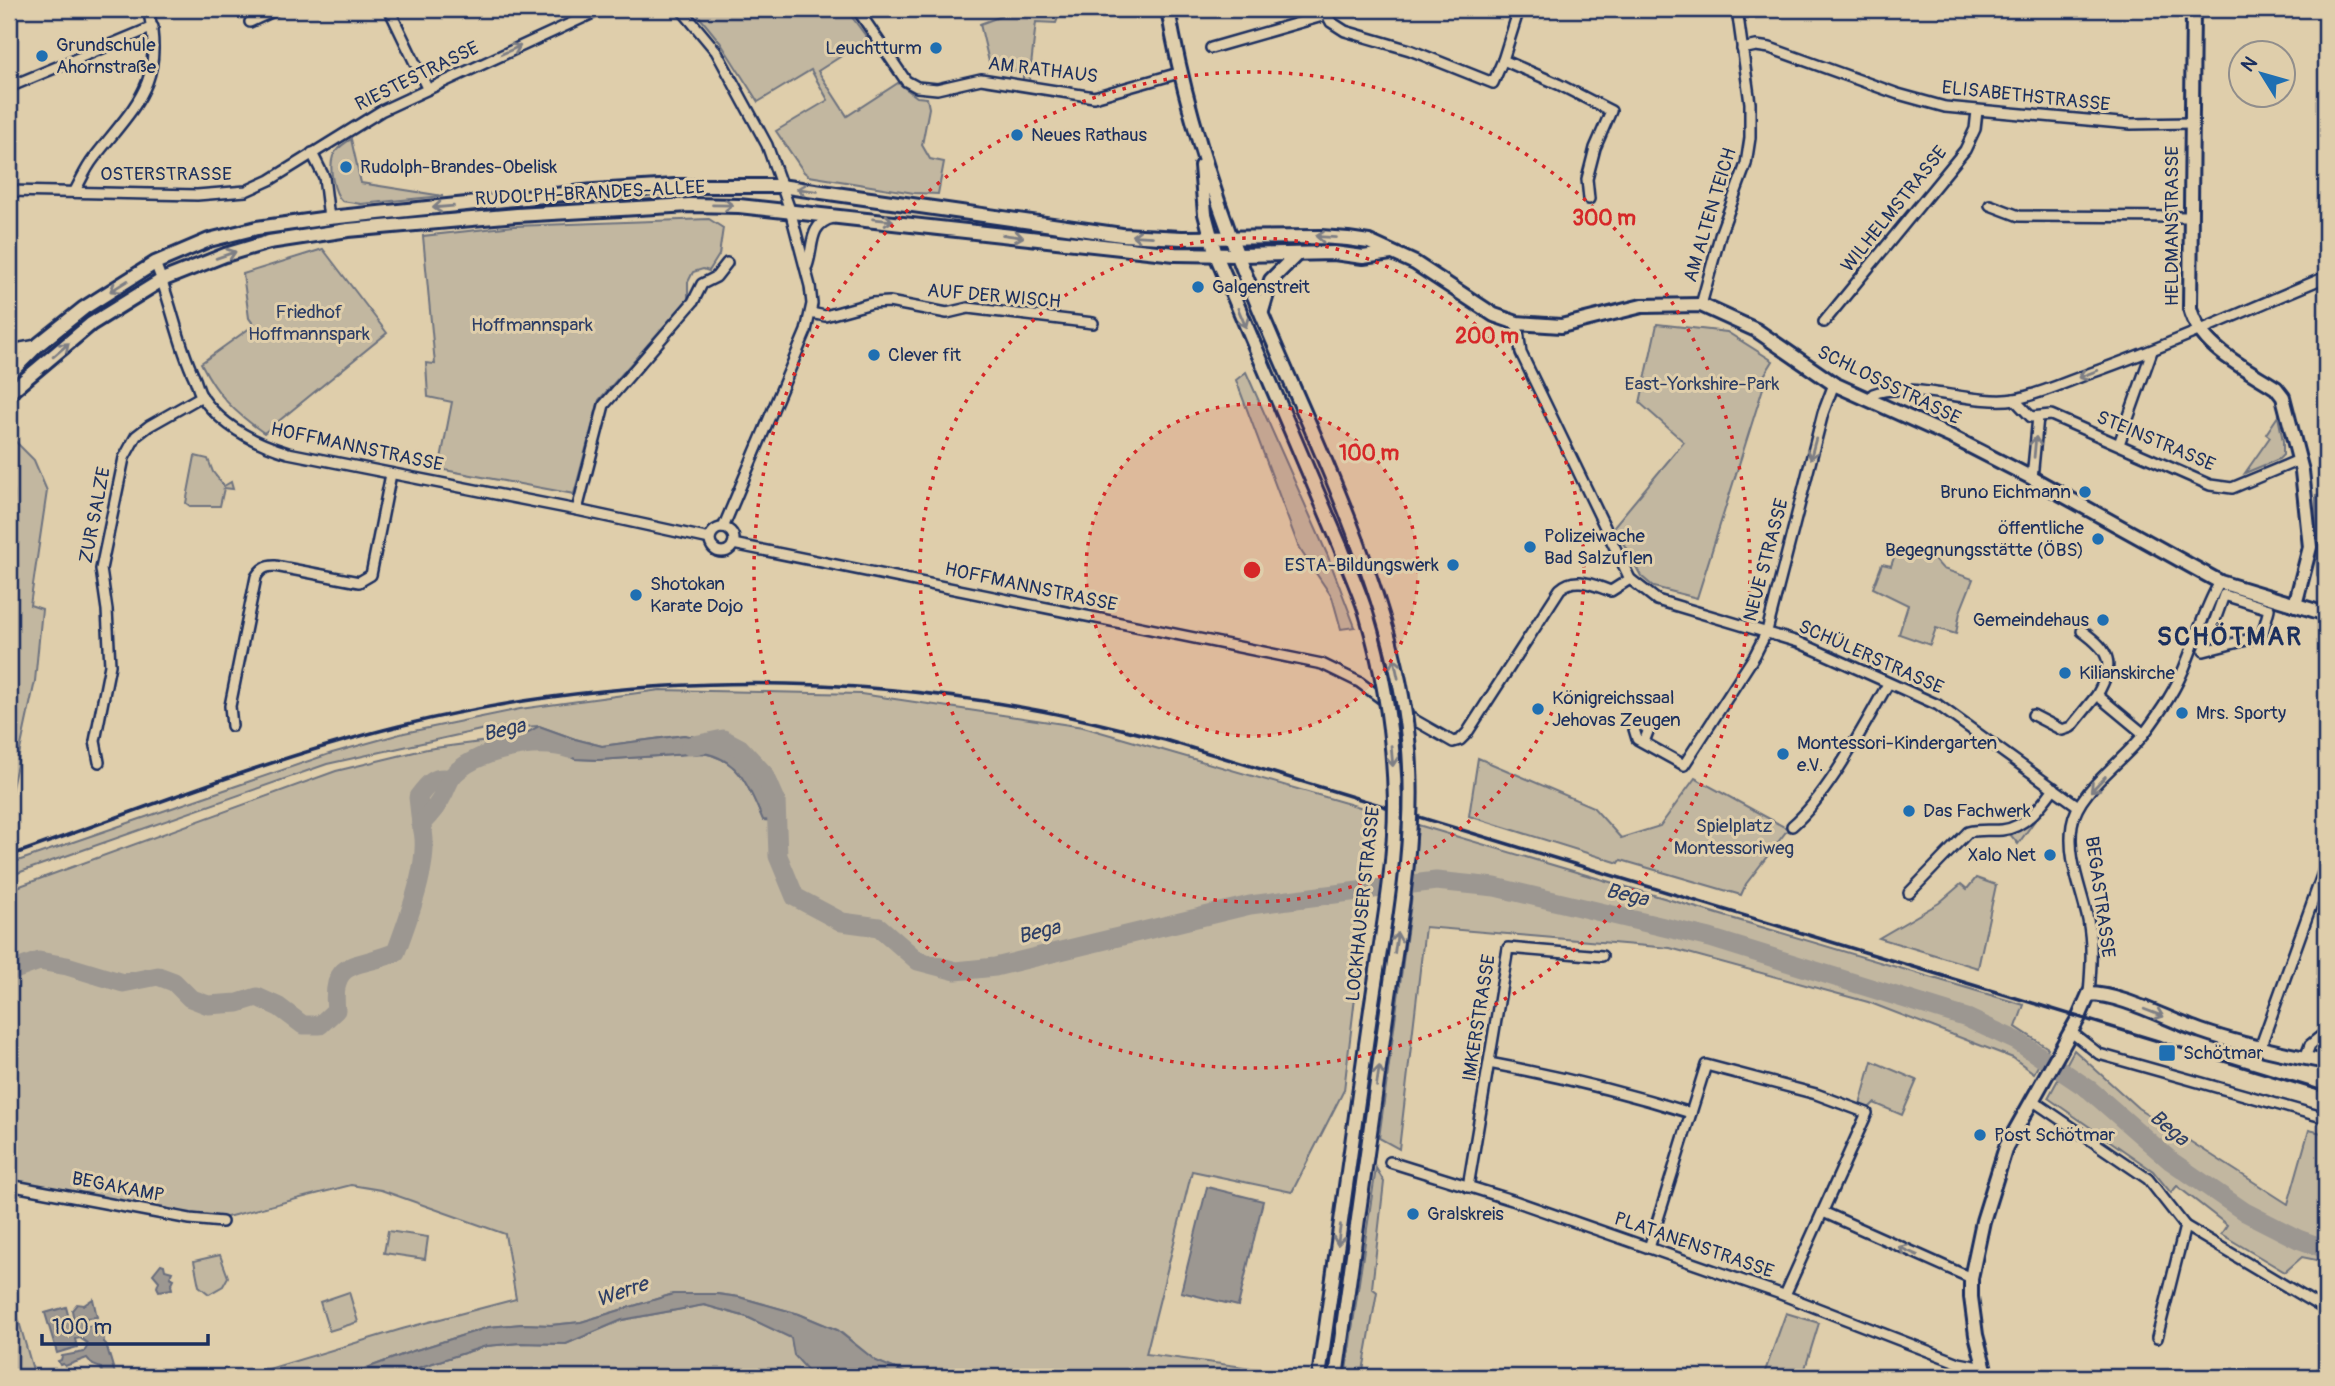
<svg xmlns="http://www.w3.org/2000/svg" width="2335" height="1386" viewBox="0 0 2335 1386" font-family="Pangolin,sans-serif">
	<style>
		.green { fill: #c2b7a0; stroke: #6e737f; stroke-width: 2 }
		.water { fill: #9c9791; stroke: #686d7d; stroke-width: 2 }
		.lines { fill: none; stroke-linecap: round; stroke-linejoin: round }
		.river { stroke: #9c9791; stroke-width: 19 }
		.street-casing { stroke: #1b2f5e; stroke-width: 14 }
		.secondary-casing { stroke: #1b2f5e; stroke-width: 18 }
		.street { stroke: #dfceab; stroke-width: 9 }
		.secondary { stroke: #dfceab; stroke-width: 12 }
		.rail { stroke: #1b2f5e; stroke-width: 3.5 }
		.secondary-bridge-casing { stroke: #1b2f5e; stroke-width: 18; stroke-linecap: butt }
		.secondary-bridge { stroke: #dfceab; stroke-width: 12 }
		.oneway { stroke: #7d7e84 }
		.ring { fill: none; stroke: #d62828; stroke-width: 3.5; stroke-dasharray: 3.5 7 }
		.poi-dot { fill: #1f6fb2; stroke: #dfceab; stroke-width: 2.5 }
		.labels { text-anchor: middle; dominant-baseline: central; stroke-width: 6; stroke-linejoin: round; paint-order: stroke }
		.poi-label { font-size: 19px; fill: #1b2f5e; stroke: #dfceab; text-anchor: start }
		.street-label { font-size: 19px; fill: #1b2f5e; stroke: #dfceab }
		.park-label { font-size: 19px; fill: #2c3d65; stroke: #dfceab }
		.water-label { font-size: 21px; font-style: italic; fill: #2e3f66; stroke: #dfceab }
		.district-label { font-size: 26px; font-weight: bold; letter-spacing: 2px; fill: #1b2f5e; stroke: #dfceab }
		.centre { fill: #d62828; stroke: #dfceab; stroke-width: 3.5 }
		.ring-label { font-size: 21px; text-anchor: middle; font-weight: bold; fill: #d62828; stroke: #dfceab; stroke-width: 6; stroke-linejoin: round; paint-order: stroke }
	</style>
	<rect width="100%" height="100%" fill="#dfceab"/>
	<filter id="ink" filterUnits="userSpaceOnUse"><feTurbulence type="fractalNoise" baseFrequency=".0143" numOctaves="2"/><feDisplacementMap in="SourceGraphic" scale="14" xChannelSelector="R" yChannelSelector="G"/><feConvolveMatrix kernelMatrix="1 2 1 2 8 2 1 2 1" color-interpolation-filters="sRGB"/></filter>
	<g filter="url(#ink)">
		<g class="green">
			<polygon points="693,9 846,9 868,39 818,71 847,116 898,83 917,97 927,98 929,108 922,145 930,159 944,162 938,194 914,193 809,176 804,172 776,131 828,100 811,70 758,102 720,42"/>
			<polygon points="1000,9 1088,9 1084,19 1059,15 1056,23 1036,22 1029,83 1023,82 1023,72 990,66 980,24 1002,16"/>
			<path d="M351,139L361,183L443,196L361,204L342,201C333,192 329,168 333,156C336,148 344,144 351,139Z"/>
			<polygon points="709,219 723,228 719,255 709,271 703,269 693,272 688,282 688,299 599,400 574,494 439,469 452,402 428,397 426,363 435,364 423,236 514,226"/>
			<path d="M323,249L387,333L264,433C234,412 217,395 201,363L254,325L249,318L243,274Z"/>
			<polygon points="1657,324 1727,332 1773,361 1760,382 1764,385 1697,598 1654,587 1641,576 1614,526 1684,442 1640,403"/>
			<polygon points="1246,372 1327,554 1355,627 1341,629 1332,597 1299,548 1236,380"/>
			<polygon points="2278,416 2283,441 2283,455 2279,459 2245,473 2270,437 2266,434"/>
			<polygon points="9,435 34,460 47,491 30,605 42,609 35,681 10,797 9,548 14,494 9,466"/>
			<polygon points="195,456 208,459 213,472 224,486 231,482 233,489 224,488 220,506 190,506 186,503"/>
			<polygon points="2326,494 2326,589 2317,575 2316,495"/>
			<polygon points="1897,549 1936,561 1943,569 1973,579 1960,612 1956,634 1936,628 1930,645 1899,634 1908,605 1873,588 1882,564 1891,566"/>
			<path d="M660,690L861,694L1083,727L1377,812L1344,1090L1292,1192L1192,1171L1146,1354L1304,1375V1377H915L876,1361L838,1330L799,1314L739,1297L717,1294H673L581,1322L551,1325L522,1324L489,1327L410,1352L343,1377H242L402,1329L516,1299L505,1234L381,1190L351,1185L219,1219L9,1181V890L336,771L427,749L519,737L539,741L575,759L599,760L703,753C740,759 749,788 763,819L774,820L759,776L736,753L717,741L684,735L602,746L575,739L539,726L485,729L327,764L9,876V864L332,753L404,733L520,709Z"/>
			<polygon points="1478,758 1593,807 1621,838 1660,826 1695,778 1788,829 1746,884 1741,895 1621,860 1619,863 1469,816"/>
			<polygon points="2041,812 2018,844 2009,833"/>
			<polygon points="1418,825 2024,1005 2016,1027 2048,1048 2034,1073 2013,1058 1868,1002 1670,948 1425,927 1399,1149 1379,1138 1411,903"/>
			<polygon points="1976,878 1996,885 1978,968 1879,938 1939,903 1961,884 1967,889"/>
			<polygon points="2074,1050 2138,1108 2288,1204 2309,1130 2326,1134 2326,1262 2302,1257 2285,1272 2221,1234 2227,1225 2177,1186 2171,1193 2153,1171 2048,1098"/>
			<polygon points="1872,1061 1917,1080 1902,1115 1874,1103 1868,1109 1860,1105"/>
			<polygon points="1376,1168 1384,1182 1372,1288 1377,1292 1362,1377 1345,1377"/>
			<polygon points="388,1231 428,1237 425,1259 384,1253"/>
			<polygon points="220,1255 228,1277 223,1286 209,1294 199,1286 194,1261"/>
			<polygon points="9,1287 35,1377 13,1377 9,1362"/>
			<polygon points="349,1292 358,1322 329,1331 320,1302"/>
			<polygon points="704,1305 747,1317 792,1338 811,1374 821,1377 389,1377 486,1346 520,1343 566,1344 622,1320"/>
			<polygon points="1786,1313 1819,1323 1803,1375 1809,1377 1763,1377"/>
		</g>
		<g class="water">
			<polygon points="9,466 14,494 9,548"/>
			<path d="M539,726L575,739L602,746L684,735L717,741L736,753L759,775L775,821L763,820C749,788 740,759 703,753L599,760L575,759L539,741L519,737Z"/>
			<polygon points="1207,1187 1263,1201 1238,1306 1181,1292"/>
			<polygon points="161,1264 164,1265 165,1270 172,1272 170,1277 174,1279 171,1285 172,1289 159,1291 157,1287 159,1281 153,1274"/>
			<polygon points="673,1294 717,1294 739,1297 799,1314 837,1330 876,1361 915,1377 821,1377 811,1374 794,1355 791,1338 747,1317 704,1305 622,1320 566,1344 520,1343 486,1346 389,1377 343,1377 410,1352 489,1327 522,1324 551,1325 581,1322"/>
			<polygon points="93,1299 97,1317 87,1318 85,1321 87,1326 96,1326 103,1330 104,1342 106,1344 115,1374 108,1377 107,1375 103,1376 101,1368 93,1365 87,1358 65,1366 63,1364 60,1365 58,1361 61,1360 62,1356 84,1352 87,1347 87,1343 80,1338 75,1339 77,1347 57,1353 45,1313 66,1307 73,1333 76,1333 72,1310 77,1304 84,1305"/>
		</g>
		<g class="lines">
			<g class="river">
				<polyline points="690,746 723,739 740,748 765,775 776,800 778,856 795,897 842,922 879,927 918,961 956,971 995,967 1250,905 1436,881 1495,887 1710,938 1967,1018 2017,1041 2090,1090 2171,1161 2245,1212 2298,1239 2326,1249"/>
				<path d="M421,824L418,797C427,785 434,775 450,779"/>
				<path d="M9,972L39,961L67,966L123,983L158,976L174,982L190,998L208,1005L238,1003L257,997L279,1007L303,1025H320L336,1010C330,956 359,969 396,952C408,919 433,856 421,824C430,815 438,806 444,793C446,789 448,783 451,778C471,751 539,737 569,749"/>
			</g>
			<g class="street-casing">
				<g id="street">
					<polyline points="389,9 427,88"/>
					<polyline points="681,9 716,51 767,145 790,210 810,286 812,304 806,331 723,528"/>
					<polyline points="857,9 906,81 917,87 937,89 981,79 1094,97 1179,73"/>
					<polyline points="1326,13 1331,22 1345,31 1410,50 1493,83 1503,60 1519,9"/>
					<polyline points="250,22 278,9"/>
					<polyline points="1211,48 1319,17 1334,9"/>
					<polyline points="1742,49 1756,46 1770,48 1898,94 1945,107 2131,124 2191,123"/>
					<polyline points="1503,60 1558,84 1611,111 1595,148 1587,179 1589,199"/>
					<polyline points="9,87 153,27"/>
					<polyline points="312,153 324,177 329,218"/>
					<polyline points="9,191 197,195 246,191 270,180 381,111 602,9"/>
					<path d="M75,191C81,180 86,168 94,158C135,105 166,83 148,9"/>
					<polyline points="1990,205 2019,216 2190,217"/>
					<path d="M155,263C171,300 177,341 194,377C197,383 198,391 202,397C222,426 255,443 288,453L577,510L710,539"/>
					<path d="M807,266C814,247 808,224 833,218"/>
					<polyline points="1701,305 1721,232 1746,164 1750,138 1750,103 1737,9"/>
					<polyline points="811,313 825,316 872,303 889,302 947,313 968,308 1093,323"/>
					<polyline points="1824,322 1965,150 1975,129 1977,111"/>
					<polyline points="1517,323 1521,353 1630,579 1657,600 1798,642 1938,705 2078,806"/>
					<polyline points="9,359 21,348 37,345"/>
					<polyline points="2014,399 2031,417 2051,415 2210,485 2232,488 2299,460"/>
					<path d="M1870,401L1873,394C1908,380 1976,406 2015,399C2041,394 2066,382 2091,373C2171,345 2248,309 2326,277"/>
					<polyline points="2119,444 2152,351"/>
					<polyline points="2032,478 2038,417"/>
					<polyline points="577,510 604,405 693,302 702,284 716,277 727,263"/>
					<circle cx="722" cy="540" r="12"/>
					<path d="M733,544L1322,664L1359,682L1397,710L1453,742L1460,740L1467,733L1560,589C1575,575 1593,585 1611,591L1630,579"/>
					<polygon points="2224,595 2269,609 2262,636 2204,651"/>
					<path d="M2082,631C2111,652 2115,663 2097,695"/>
					<polyline points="2033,715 2062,730 2071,727 2097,695 2144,734"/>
					<path d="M232,726L230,706L256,577C261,569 265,566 275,566L359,582L371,575L391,474"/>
					<polyline points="1644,742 1649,729 1639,724 1634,729 1637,739 1684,765 1755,655 1767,631 1823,413 1834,384"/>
					<polyline points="99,762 95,741 110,665 107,610 101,569 124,458 136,436 149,426 202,396"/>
					<path d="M1792,826C1829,794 1863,727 1888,684"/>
					<path d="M1909,893L1968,832C1980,829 1990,831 2002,830C2025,828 2042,805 2054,788"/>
					<path d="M2089,994C2091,969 2093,945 2088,920C2081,887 2067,859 2072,825C2077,791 2123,762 2144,734C2161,711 2177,688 2187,661C2198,634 2205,607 2220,582"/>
					<polyline points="2071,1032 2099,1054 2326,1118"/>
					<polyline points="2260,1048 2326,864"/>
					<polyline points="2305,1058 2310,1045 2326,1032"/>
					<path d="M1489,1063C1558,1076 1624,1092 1691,1113L1649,1248"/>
					<polyline points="2032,1100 2148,1179 2185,1226 2326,1310"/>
					<polyline points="1691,1113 1706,1065 1816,1094 1867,1113 1785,1295"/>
					<polyline points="1390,1162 1512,1200 1778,1293 1959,1363 1985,1368"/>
					<polyline points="9,1185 190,1219 222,1222"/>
					<polyline points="1468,1187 1508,948 1602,956"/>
					<polyline points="1823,1212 1971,1278"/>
					<polyline points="2157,1338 2185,1226"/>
				</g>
			</g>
			<g class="secondary-casing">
				<g id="secondary">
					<path d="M1168,9C1181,87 1203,161 1230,235C1268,339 1319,437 1357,541"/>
					<path d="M2193,9L2190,308C2200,348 2244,367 2276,388L2283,397L2302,471L2310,547L2295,605"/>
					<polyline points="1201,166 1205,214 1216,255 1341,548"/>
					<polyline points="1262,311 1271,280 1297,254"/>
					<polyline points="9,374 39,344 84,308 155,263 209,240 257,228 329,218 594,191 675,186 780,186 1122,235 1182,238 1321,237 1348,239 1369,242 1415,263 1494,315 1517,323 1561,326 1642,306 1701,305 1756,330 1834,384 1954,438 2032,478 2220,582 2326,614"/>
					<polyline points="9,393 91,324 162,280 225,255 269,242 348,230 517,215 690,205 739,206 1175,254 1238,255 1334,253 1363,257 1391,253"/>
					<polyline points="1319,1377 1371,1009"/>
					<polyline points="1336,1377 1387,1010"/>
					<path d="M1987,1377L1976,1335L1971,1297V1278L1983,1221L2006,1147L2079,1017L2089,994C2122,994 2168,1020 2201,1031C2241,1045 2284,1054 2326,1062"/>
				</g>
			</g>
			<use href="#street" class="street"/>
			<use href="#secondary" class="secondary"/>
			<path class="rail" d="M9,856C138,811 266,759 399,726C602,676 814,671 1020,707C1069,715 1117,728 1165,740L2326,1092"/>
			<g class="secondary-bridge-casing">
				<g id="secondary-bridge">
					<path d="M1357,541C1384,614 1407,689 1410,767C1414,849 1398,930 1387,1010"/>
					<path d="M1341,548C1349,569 1359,591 1366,613C1384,674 1394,738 1395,802C1395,871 1381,941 1371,1009"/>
				</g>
			</g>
			<use href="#secondary-bridge" class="secondary-bridge"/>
		</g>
		<defs><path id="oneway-shaft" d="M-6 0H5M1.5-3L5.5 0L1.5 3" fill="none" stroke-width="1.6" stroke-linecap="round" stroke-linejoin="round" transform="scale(1.75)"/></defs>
		<g class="oneway">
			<use href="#oneway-shaft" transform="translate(511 50) rotate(-24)"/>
			<use href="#oneway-shaft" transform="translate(807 190) rotate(-172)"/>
			<use href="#oneway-shaft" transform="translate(723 205) rotate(1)"/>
			<use href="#oneway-shaft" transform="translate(443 207) rotate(175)"/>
			<use href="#oneway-shaft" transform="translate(883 220) rotate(6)"/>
			<use href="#oneway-shaft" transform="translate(1013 236) rotate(7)"/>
			<use href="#oneway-shaft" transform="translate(1142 236) rotate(-177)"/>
			<use href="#oneway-shaft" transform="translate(1326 237) rotate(-177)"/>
			<use href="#oneway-shaft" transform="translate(226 255) rotate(-19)"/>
			<use href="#oneway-shaft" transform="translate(119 286) rotate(148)"/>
			<use href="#oneway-shaft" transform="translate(1242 318) rotate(67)"/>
			<use href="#oneway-shaft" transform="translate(61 350) rotate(-41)"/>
			<use href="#oneway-shaft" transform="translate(2088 374) rotate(160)"/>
			<use href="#oneway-shaft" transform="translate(2035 447) rotate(-85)"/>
			<use href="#oneway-shaft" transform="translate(1813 449) rotate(105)"/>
			<use href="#oneway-shaft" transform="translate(1396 668) rotate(-102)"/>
			<use href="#oneway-shaft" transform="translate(1392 756) rotate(85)"/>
			<use href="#oneway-shaft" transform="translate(2098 784) rotate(134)"/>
			<use href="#oneway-shaft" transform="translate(1396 943) rotate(-82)"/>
			<use href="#oneway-shaft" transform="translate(2154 1013) rotate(21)"/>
			<use href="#oneway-shaft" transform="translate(1378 1076) rotate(-82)"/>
			<use href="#oneway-shaft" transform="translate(1339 1235) rotate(98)"/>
			<use href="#oneway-shaft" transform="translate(1908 1251) rotate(-156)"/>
		</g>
	</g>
	<circle cx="1252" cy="570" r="166" fill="#d62828" fill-opacity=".12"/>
	<g class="ring">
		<circle cx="1252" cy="570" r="166"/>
		<circle cx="1252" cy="570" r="332"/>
		<circle cx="1252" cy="570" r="498"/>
	</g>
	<g class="poi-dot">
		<circle cx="936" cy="48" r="7"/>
		<circle cx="42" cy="56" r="7"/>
		<circle cx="1017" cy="135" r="7"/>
		<circle cx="346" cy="167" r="7"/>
		<circle cx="1198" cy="287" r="7"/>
		<circle cx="874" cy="355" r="7"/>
		<circle cx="2085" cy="492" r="7"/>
		<circle cx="2098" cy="539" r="7"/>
		<circle cx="1530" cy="547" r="7"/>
		<circle cx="1453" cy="565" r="7"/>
		<circle cx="636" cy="595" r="7"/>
		<circle cx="2103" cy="620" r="7"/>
		<circle cx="2065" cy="673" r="7"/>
		<circle cx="1538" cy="709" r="7"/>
		<circle cx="2182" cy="713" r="7"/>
		<circle cx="1783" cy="754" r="7"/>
		<circle cx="1909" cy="811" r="7"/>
		<circle cx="2050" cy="855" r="7"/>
		<rect x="2158" y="1044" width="18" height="18" rx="3.5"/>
		<circle cx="1980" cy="1135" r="7"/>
		<circle cx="1413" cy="1214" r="7"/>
	</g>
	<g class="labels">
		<g class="poi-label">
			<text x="56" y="45">Grundschule<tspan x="56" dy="22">Ahornstraße</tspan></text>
			<text x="922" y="48" text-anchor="end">Leuchtturm</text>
			<text x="1031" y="135">Neues Rathaus</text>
			<text x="360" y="167">Rudolph-Brandes-Obelisk</text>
			<text x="1212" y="287">Galgenstreit</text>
			<text x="888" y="355">Clever fit</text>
			<text x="2071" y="492" text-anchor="end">Bruno Eichmann</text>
			<text x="2084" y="528" text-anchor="end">öffentliche<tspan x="2084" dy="22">Begegnungsstätte (ÖBS)</tspan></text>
			<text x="1544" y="536">Polizeiwache<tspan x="1544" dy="22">Bad Salzuflen</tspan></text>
			<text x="1439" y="565" text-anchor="end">ESTA-Bildungswerk</text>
			<text x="650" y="584">Shotokan<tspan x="650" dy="22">Karate Dojo</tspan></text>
			<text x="2089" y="620" text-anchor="end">Gemeindehaus</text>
			<text x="2079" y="673">Kilianskirche</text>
			<text x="1552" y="698">Königreichssaal<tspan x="1552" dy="22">Jehovas Zeugen</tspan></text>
			<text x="2196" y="713">Mrs. Sporty</text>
			<text x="1797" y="743">Montessori-Kindergarten<tspan x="1797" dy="22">e.V.</tspan></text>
			<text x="1923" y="811">Das Fachwerk</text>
			<text x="2036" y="855" text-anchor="end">Xalo Net</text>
			<text x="2183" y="1053">Schötmar</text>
			<text x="1994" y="1135">Post Schötmar</text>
			<text x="1427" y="1214">Gralskreis</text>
		</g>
		<g class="street-label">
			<text transform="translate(1043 70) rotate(7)">AM RATHAUS</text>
			<text transform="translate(417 76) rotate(-26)">RIESTESTRASSE</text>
			<text transform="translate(2026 96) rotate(6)">ELISABETHSTRASSE</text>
			<text x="166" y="174">OSTERSTRASSE</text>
			<text transform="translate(590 193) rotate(-3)">RUDOLPH-BRANDES-ALLEE</text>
			<text transform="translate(1894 209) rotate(-51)">WILHELMSTRASSE</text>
			<text transform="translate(1710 215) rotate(-73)">AM ALTEN TEICH</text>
			<text transform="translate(2172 226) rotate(-90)">HELDMANSTRASSE</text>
			<text transform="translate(994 296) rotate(5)">AUF DER WISCH</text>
			<text transform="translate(1889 385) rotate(26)">SCHLOSSSTRASSE</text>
			<text transform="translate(2156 441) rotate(23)">STEINSTRASSE</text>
			<text transform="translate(357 447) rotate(12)">HOFFMANNSTRASSE</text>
			<text transform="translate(95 515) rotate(-79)">ZUR SALZE</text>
			<text transform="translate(1766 560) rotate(-75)">NEUE STRASSE</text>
			<text transform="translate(1031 587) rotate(12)">HOFFMANNSTRASSE</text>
			<text transform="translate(1871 657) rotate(24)">SCHÜLERSTRASSE</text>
			<text transform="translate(2100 897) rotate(82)">BEGASTRASSE</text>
			<text transform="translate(1363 904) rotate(-84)">LOCKHAUSER STRASSE</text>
			<text transform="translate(1479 1018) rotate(-81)">IMKERSTRASSE</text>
			<text transform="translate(118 1187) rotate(11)">BEGAKAMP</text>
			<text transform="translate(1694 1245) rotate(19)">PLATANENSTRASSE</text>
		</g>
		<g class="park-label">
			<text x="309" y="312">Friedhof<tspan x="309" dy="22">Hoffmannspark</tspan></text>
			<text x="532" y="325">Hoffmannspark</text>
			<text x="1702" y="384">East-Yorkshire-Park</text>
			<text x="1734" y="826">Spielplatz<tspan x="1734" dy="22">Montessoriweg</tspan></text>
		</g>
		<g class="water-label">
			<text transform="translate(504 730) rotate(-13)">Bega</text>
			<text transform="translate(1627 895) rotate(13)">Bega</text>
			<text transform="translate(1039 932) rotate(-14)">Bega</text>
			<text transform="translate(2169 1128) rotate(40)">Bega</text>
			<text transform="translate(622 1292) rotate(-19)">Werre</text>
		</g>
		<g class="district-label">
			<text x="2230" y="637">SCHÖTMAR</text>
		</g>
	</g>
	<circle cx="1252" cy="570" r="10" class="centre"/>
	<g class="ring-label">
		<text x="1604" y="225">300 m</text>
		<text x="1487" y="343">200 m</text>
		<text x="1369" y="460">100 m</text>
	</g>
	<rect width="2335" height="1386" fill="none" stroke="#dfceab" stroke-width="35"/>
	<rect x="18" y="18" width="2300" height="1351" fill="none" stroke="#1b2f5e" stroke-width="2.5" filter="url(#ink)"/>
	<g transform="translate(2262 74) rotate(307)"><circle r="33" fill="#dfceab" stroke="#918e8c" stroke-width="2"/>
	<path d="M0-5L12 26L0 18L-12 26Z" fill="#1f6fb2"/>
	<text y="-10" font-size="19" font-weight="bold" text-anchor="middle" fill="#1b2f5e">N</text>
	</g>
	<path d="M42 1334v10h166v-10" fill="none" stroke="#1b2f5e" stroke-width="3.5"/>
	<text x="52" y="1334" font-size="21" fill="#1b2f5e" stroke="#dfceab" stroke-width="5" paint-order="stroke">100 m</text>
</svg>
